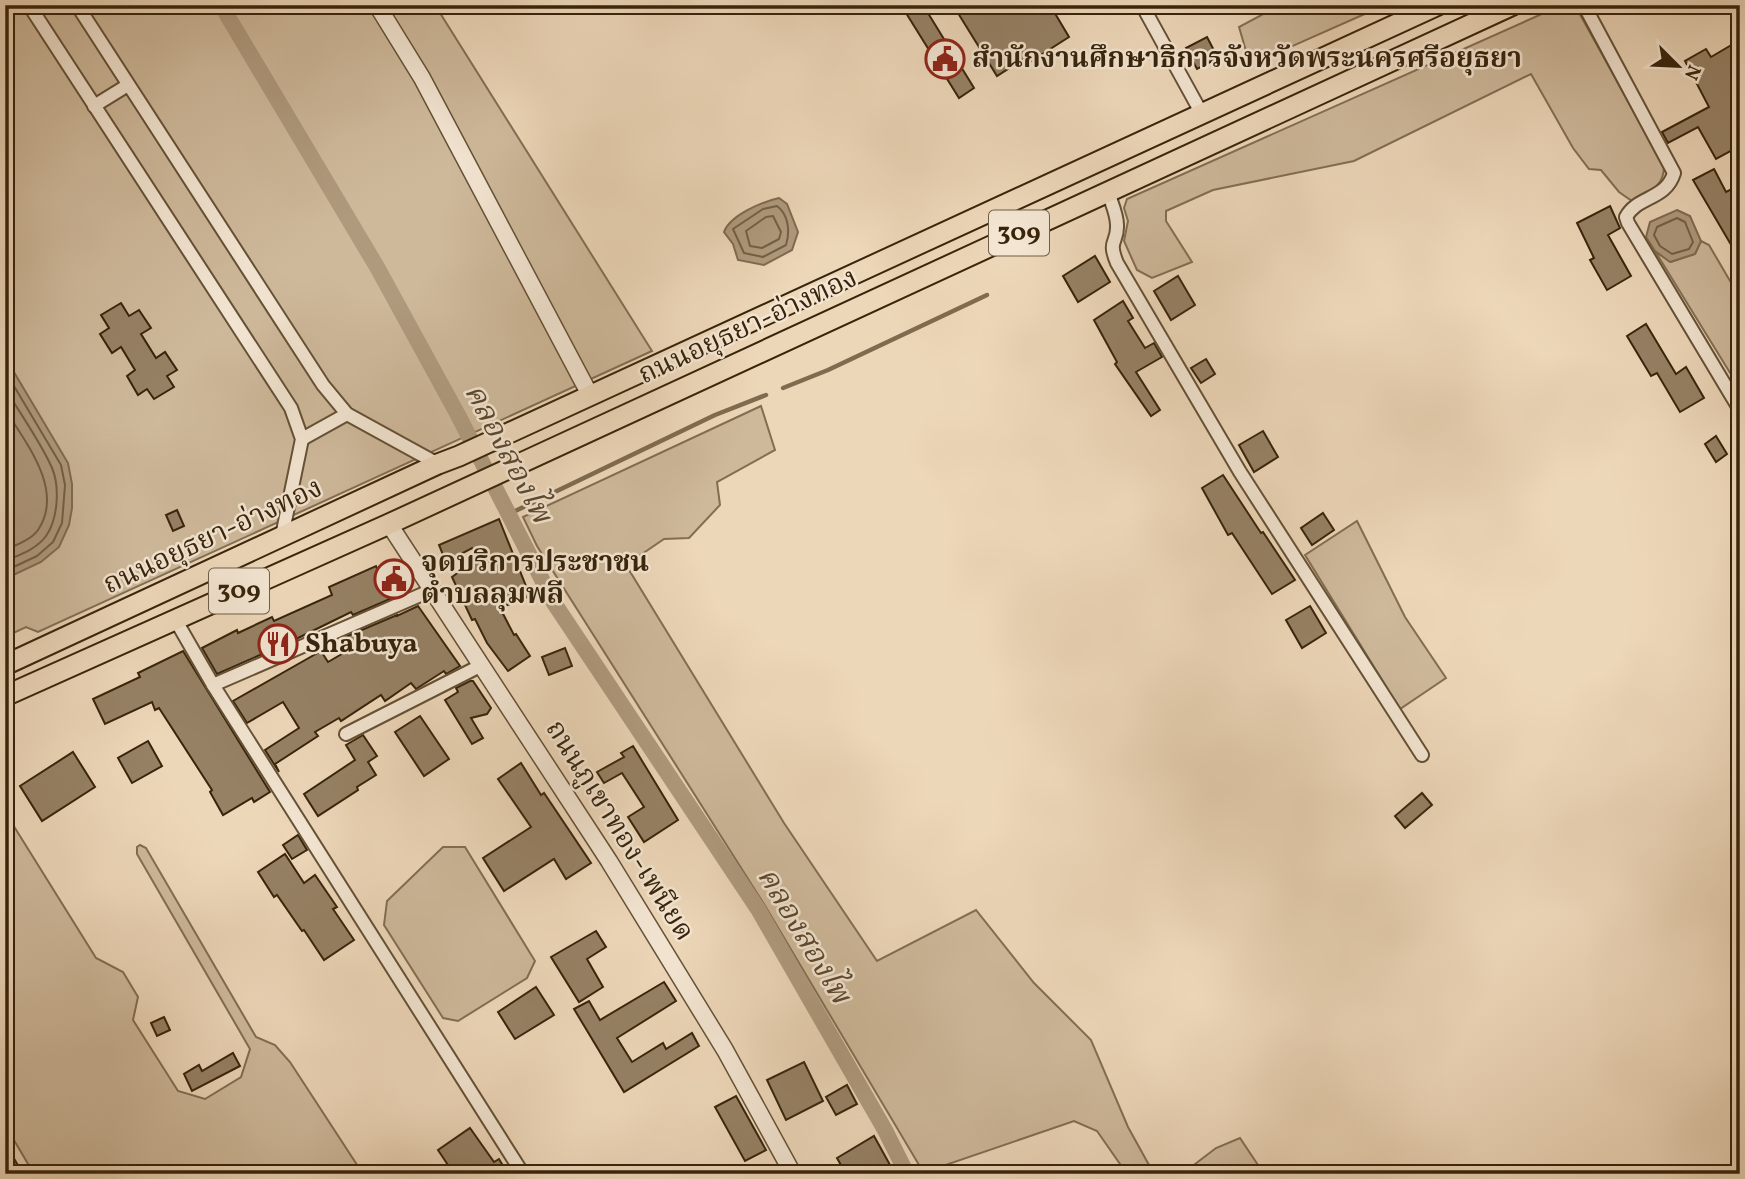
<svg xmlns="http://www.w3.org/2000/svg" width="1745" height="1179" viewBox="0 0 1745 1179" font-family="Vollkorn,'Noto Serif Thai',serif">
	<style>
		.green { fill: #ceb99b; stroke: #826e53; stroke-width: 2 }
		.water { fill: #af9a7e; stroke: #7f6b50; stroke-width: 2 }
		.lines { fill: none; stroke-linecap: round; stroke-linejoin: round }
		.shore { stroke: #735f44; stroke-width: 2 }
		.stream { stroke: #7f6b50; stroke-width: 4.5 }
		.canal { stroke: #af9a7e; stroke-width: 16 }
		.building { fill: #968165; stroke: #37240b; stroke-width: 2 }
		.minor-casing { stroke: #645136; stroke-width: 16 }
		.tertiary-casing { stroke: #645136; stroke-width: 19 }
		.primary-casing { stroke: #37240b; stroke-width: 23 }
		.minor { stroke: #f3e5d2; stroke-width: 12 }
		.tertiary { stroke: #f3e5d2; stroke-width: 16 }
		.primary { stroke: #edd7b9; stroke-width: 19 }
		.labels { text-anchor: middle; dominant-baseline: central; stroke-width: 5; stroke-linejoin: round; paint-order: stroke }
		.shield { fill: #f3e5d2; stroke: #6f5e47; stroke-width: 2 }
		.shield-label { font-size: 26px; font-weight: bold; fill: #37240b }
		.poi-label { font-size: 28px; font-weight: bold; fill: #37240b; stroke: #f3e5d2; text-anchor: start }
		.street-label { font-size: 28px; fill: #37240b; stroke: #f3e5d2 }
		.water-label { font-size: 30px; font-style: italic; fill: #5b472e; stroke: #f3e5d2 }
	</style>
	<rect width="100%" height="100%" fill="#edd7b9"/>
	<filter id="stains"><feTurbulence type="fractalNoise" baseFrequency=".00286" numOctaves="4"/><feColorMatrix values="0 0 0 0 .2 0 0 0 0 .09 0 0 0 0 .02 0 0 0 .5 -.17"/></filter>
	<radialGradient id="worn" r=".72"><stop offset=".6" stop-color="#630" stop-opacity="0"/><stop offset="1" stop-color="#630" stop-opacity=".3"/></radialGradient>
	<g class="green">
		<polygon points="5,5 435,5 652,351 38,632 26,627 5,637"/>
		<polygon points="1280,5 1385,5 1261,60 1246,51 1239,27"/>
		<path d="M1562,5H1571L1577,9L1664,166C1664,188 1649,191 1632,201L1619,192L1601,170L1589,169L1573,148L1531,74L1354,161L1213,190L1166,211V221L1192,262L1152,278L1137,270L1124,241L1128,221L1124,208L1127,199Z"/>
		<polygon points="1701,241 1709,245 1740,298 1740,389 1655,251 1671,262 1695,254"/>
		<polygon points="761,406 775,450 717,482 720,505 689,538 664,539 626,565 784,823 877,961 976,910 1034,983 1091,1040 1128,1127 1154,1174 1127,1174 1097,1131 1074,1121 934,1169 919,1165 764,904 537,546 523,517"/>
		<polygon points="1357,521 1405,617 1446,678 1400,709 1305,555"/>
		<polygon points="5,812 96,958 123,972 138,997 133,1020 178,1091 205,1099 241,1077 250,1049 137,854 137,847 140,845 146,848 256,1037 275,1045 290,1062 363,1174 34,1174 5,1125"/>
		<polygon points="443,847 465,847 535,961 527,978 458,1021 443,1018 384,925 387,901"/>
		<polygon points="1240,1138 1264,1174 1182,1174 1216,1148"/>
	</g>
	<g class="water">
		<path d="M779,198L787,204L798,232L792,250L764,265L738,260L733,244L724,232C730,215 762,202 779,198Z"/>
		<polygon points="1677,210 1690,216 1701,241 1695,254 1670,262 1655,251 1646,237 1650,222"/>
		<polygon points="5,357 68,463 72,484 72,508 69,525 59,547 41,562 5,579"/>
	</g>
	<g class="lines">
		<g class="shore">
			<path d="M777,206C789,215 790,232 786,245L763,257L744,253L733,229L763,209Z"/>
			<polygon points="773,216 781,232 779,239 762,248 750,246 746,231 766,217"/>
			<polygon points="1677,218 1685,222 1693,242 1689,249 1672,254 1660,246 1654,235 1657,227"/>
			<polyline points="5,371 61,465 65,485 62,523 53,542 37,556 5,571"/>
			<path d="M5,388C19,412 42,444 52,468C60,487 58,519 46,536C37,549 19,555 5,561"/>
			<path d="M5,409C25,442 65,490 38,530C31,540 16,545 5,550"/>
		</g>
		<g class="stream">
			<polyline points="783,388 828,370 987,295"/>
			<polyline points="509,514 715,415 766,395"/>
		</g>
		<polyline class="canal" points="221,5 377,267 458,415 554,603 758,909 885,1130 907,1174"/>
	</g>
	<g class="building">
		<polygon points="901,5 923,5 974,88 959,98"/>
		<polygon points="953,5 1050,5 1069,37 1025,65 1022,60 997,76"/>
		<polygon points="1207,37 1218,58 1197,69 1186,48"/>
		<polygon points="1740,40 1740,146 1716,159 1698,127 1668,143 1662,132 1709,107 1685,61 1706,49 1711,57"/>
		<polygon points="1714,169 1726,192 1740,185 1740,260 1693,180"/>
		<polygon points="1610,206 1620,228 1608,235 1631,276 1607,290 1590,260 1594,258 1577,223"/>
		<polygon points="1095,256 1110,282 1078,302 1063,276"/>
		<polygon points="1178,276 1195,305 1171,320 1154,291"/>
		<polygon points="1123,301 1133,318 1128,321 1145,348 1154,343 1162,357 1136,372 1160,410 1151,416 1115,364 1117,362 1094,320"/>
		<polygon points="121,303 129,316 139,310 151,328 141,334 156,358 165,352 177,370 167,376 174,387 154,399 147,389 138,395 127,376 135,370 121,347 112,353 100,334 109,328 101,315"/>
		<polygon points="1646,324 1676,374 1686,367 1704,398 1680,412 1657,373 1651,376 1627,336"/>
		<polygon points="1206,359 1215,374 1201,383 1191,368"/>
		<polygon points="1263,431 1278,457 1254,472 1239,445"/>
		<polygon points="1716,436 1727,454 1716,462 1705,444"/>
		<polygon points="1223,475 1261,533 1263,532 1295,580 1272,594 1232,533 1228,535 1202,488"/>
		<polygon points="177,510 184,526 173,531 166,515"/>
		<polygon points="1323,513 1334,530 1312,545 1301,528"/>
		<polygon points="499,519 530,596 500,608 514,635 516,634 530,656 508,671 487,643 475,619 472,620 452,577 478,558 472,548 446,562 439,545"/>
		<polygon points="376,566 380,577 396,569 403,584 387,592 390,599 353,615 351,612 294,640 217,674 202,648 237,630 238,633 272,617 274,621 332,595 329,587"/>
		<polygon points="418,606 460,666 446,674 444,671 416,689 411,683 385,701 381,695 341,721 339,718 315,732 318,736 275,764 279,772 265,750 299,728 283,702 247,723 233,701 321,651 328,662 352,648 345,637 397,615 397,616"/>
		<polygon points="1310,606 1326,633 1302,648 1286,620"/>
		<polygon points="565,648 572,666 549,675 542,657"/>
		<polygon points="183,651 270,792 254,802 252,798 223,815 210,792 212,790 159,708 155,710 152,702 105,724 93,699 140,677 138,673"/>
		<polygon points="470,681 473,681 491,708 487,714 471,718 483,738 472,744 445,700 458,692 456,688"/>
		<polygon points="420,716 449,759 424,776 395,732"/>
		<polygon points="363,735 377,756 368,762 376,775 357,787 358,790 318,816 304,794 355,760 346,745"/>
		<polygon points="148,741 162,766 132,783 118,758"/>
		<polygon points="633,746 678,820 644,842 628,817 644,807 622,773 604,783 597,772 624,757 621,753"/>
		<polygon points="73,752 95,787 42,821 20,786"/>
		<polygon points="521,763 541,795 544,793 591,863 566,879 554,859 504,891 483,858 531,827 498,779"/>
		<polygon points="1422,793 1432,805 1405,828 1395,816"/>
		<polygon points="298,835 307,850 292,859 283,845"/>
		<polygon points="285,854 304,883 315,875 337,907 333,909 354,940 324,960 304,930 302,931 277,895 274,897 258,872"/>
		<polygon points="596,931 606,947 587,959 603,987 579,1002 551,957"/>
		<polygon points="664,982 676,1001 617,1038 632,1062 663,1043 666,1049 692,1033 699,1046 624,1092 574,1009 589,1001 600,1020"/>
		<polygon points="536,987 554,1015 515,1039 498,1012"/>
		<polygon points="164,1017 170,1030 157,1036 151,1023"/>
		<polygon points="233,1053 240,1066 192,1091 184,1074 199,1065 202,1071"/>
		<polygon points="804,1062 823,1101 786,1120 767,1080"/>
		<polygon points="847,1085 857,1104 836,1115 826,1097"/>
		<polygon points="736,1096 766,1150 745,1161 715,1107"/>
		<polygon points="470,1128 494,1162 499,1159 508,1174 454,1174 438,1150"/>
		<polygon points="874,1136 895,1174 846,1174 837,1158"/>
		<polygon points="5,1143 23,1174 5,1174"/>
	</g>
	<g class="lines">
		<g class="minor-casing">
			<g id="minor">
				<polyline points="29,5 291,408 302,439 282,536"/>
				<polyline points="77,5 323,385 347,414 438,464"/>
				<polyline points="1142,5 1202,114"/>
				<path d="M1584,5L1674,173C1666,200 1637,196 1626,217L1628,223L1740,410"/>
				<polyline points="94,106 128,85"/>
				<path d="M1108,192C1111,202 1117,214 1117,225C1118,244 1107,239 1117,263L1240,472L1422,755"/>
				<polyline points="302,439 347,414"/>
				<polyline points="175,619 213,685 523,1174"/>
				<polyline points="213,685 432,590"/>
				<polyline points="346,734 482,665"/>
			</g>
		</g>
		<g class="tertiary-casing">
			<g id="tertiary">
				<polyline points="377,5 422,78 590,395"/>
				<polyline points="389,524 609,861 725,1050 793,1174"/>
			</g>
		</g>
		<g class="primary-casing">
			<g id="primary">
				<polyline points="5,665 438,464 459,456 1438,5"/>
				<polyline points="5,696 389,524 1513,5"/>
			</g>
		</g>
		<use href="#minor" class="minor"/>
		<use href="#tertiary" class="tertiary"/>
		<use href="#primary" class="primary"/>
	</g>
	<defs>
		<g id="civic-ring" transform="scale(2.0125)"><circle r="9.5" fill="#f3e5d2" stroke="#8f2418" stroke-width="1.5"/><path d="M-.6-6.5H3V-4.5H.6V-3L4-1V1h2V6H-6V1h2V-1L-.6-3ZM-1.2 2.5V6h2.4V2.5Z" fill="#8f2418"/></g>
		<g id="restaurant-ring" transform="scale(2.0125)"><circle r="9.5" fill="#f3e5d2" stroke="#8f2418" stroke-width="1.5"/><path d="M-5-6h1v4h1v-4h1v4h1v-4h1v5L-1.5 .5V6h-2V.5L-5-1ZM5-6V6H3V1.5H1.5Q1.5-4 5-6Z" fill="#8f2418"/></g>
	</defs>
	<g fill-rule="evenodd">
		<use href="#civic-ring" x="945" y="59"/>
		<use href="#civic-ring" x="394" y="579"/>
		<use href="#restaurant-ring" x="278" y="644"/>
	</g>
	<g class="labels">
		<g class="shield">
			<rect x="989" y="210.5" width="60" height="45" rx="5"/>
			<rect x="209" y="568.5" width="60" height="45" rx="5"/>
		</g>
		<g class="shield-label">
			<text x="1019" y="233">309</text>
			<text x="239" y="591">309</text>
		</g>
		<g class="poi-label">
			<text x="972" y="59">สำนักงานศึกษาธิการจังหวัดพระนครศรีอยุธยา</text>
			<text x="421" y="563">จุดบริการประชาชน<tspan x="421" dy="32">ตำบลลุมพลี</tspan></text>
			<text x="305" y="644">Shabuya</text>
		</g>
		<g class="street-label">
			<text transform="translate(748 327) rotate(-25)">ถนนอยุธยา-อ่างทอง</text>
			<text transform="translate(213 537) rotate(-25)">ถนนอยุธยา-อ่างทอง</text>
			<text transform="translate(619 831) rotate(58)">ถนนภูเขาทอง-เพนียด</text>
		</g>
		<g class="water-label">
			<text transform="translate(507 454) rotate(62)">คลองสองไพ</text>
			<text transform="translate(803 936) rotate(59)">คลองสองไพ</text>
		</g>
	</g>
	<rect width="1745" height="1179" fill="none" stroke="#edd7b9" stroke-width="28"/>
	<rect x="7" y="7" width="1731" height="1165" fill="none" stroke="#37240b" stroke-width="3.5"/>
	<rect x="14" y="14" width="1717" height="1151" fill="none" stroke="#37240b" stroke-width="2"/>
	<g transform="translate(1678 66) rotate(114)" stroke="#f3e5d2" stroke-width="5" paint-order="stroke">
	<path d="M0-5L12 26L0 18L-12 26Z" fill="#37240b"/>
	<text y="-10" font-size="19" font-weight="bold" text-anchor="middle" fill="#37240b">N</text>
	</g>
	<rect width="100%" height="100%" filter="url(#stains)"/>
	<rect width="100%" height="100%" fill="url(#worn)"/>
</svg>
